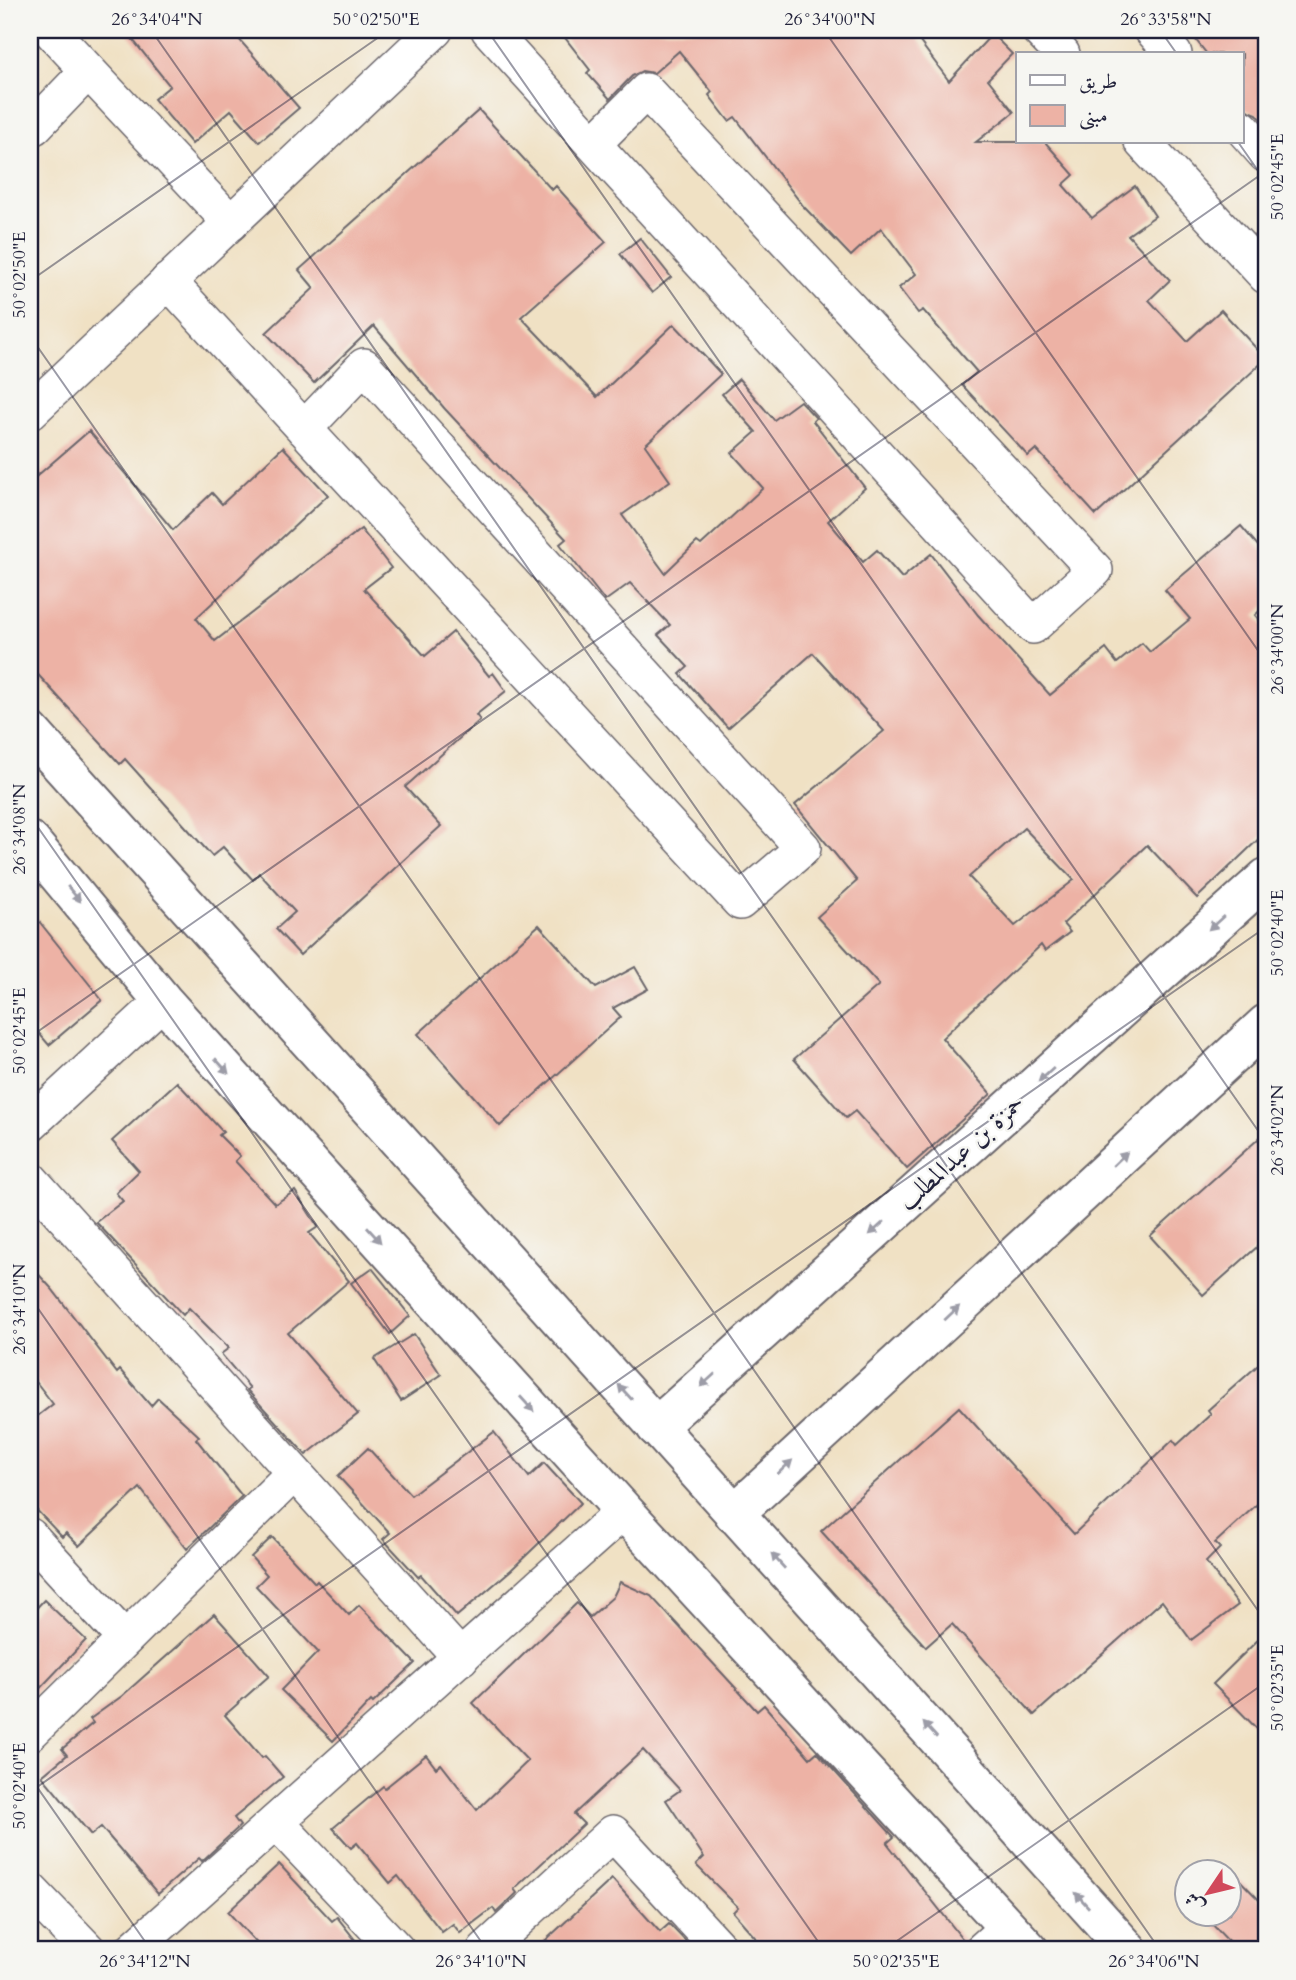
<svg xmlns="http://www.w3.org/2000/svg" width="1296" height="1980" viewBox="0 0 1296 1980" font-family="Cardo,Amiri,serif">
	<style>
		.building { fill: #edb2a5; fill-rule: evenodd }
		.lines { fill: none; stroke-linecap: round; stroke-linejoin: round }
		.street-casing { stroke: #6a656b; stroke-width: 38 }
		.secondary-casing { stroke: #6a656b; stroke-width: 42 }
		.street { stroke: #fff; stroke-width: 35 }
		.secondary { stroke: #fff; stroke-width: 38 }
		.oneway { fill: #9c9ca7 }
		.ticks { fill: none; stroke: #22223b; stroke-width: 2; stroke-opacity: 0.45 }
		.labels { text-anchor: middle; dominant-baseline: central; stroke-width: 5; stroke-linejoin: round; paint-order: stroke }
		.street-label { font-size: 26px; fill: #22223b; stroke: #f6f6f2 }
		.neatline { fill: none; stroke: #22223b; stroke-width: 2.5 }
		.ticks-label { font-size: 18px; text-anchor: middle; fill: #22223b }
	</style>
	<rect width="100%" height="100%" fill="#f6f6f2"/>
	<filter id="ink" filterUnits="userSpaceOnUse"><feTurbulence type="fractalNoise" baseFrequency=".0143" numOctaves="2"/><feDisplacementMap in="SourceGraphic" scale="14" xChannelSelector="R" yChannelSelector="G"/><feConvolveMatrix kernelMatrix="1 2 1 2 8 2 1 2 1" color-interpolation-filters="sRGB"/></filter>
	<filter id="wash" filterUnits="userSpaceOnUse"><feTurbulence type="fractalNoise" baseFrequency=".00686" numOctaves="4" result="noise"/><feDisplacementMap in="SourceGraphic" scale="28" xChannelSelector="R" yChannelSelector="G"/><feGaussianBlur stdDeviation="1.57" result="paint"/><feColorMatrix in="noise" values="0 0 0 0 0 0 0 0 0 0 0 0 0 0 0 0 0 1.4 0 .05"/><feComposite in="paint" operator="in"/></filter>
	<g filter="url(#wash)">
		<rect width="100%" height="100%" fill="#f0e1c4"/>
		<g id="blocks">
			<g class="building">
				<polygon points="125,30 231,30 299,108 259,142 231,110 192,144 154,99 170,86"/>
				<polygon points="559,30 911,30 949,81 992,34 1012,54 988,79 1014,112 976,142 1045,142 1074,175 1063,185 1092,218 1135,186 1155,216 1128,235 1170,280 1149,300 1187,341 1221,310 1266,359 1096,515 1036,449 1028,456 962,385 977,372 923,310 918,313 899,288 916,274 881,228 851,256 804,207 735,117 729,121 709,95 712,92 679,51 654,73 642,71 632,76 610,99 587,73 590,70"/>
				<polygon points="1188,30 1266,30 1266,125 1257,114 1242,108 1242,54 1207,54"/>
				<path d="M479,110L552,190L556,186L606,242L521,317L597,397L674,324L721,374L645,445L670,481L622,515L665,573L697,542L701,545L763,488L732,453L756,432L722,394L739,379L774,420L800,401L816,418L813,421L865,488L828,521L863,562L877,550L902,578L931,554L978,615L1050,695L1106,649L1117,663L1142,643L1150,652L1190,619L1165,590L1241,526L1266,555V605L1255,615L1266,628V832L1197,898L1147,845L1063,924L1070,932L1045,951L1041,945L942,1038L991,1094L907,1169L855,1111L846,1118L794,1059L879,985L817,917L857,881L795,805L884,731L813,653L728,728L680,674L688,667L658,635L670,625L630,583L605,601L560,544L566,539L445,409L374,326L314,383L266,333L314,288L299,270ZM1024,828L1074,880L1015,926L969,877Z"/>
				<polygon points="640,238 671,277 652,293 620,254"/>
				<polygon points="89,431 173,530 212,493 222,504 283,447 328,495 196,618 215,641 361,529 391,568 364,589 425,656 453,632 489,676 493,673 506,691 476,715 480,720 405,787 441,826 300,955 276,929 295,912 259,873 253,880 223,847 212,856 125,759 120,764 30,666 30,482"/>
				<polygon points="30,910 102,1000 49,1045 30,1023"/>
				<polygon points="539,925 596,988 635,967 648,989 613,1008 621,1017 500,1126 418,1034"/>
				<polygon points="177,1082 223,1132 219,1135 240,1156 235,1161 275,1204 295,1191 318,1227 309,1233 349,1281 288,1333 358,1414 306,1455 247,1390 250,1388 221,1354 229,1348 189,1308 183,1315 96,1222 123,1201 116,1193 139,1171 112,1141"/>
				<polygon points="1266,1132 1266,1239 1203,1295 1150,1236"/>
				<polygon points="30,1265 52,1289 117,1373 120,1370 151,1406 158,1398 199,1436 196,1439 242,1496 187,1549 140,1488 79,1546 66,1533 62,1537 30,1503 30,1422 53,1404 30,1374"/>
				<polygon points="372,1268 410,1316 390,1334 351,1283"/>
				<polygon points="414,1334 441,1375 401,1401 374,1359"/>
				<polygon points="1266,1358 1266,1496 1215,1543 1220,1548 1206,1562 1238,1605 1191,1640 1162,1601 1034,1715 952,1624 926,1647 821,1531 959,1407 1074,1534 1173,1440 1177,1445 1211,1414 1208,1410"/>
				<polygon points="494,1432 529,1477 544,1463 581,1503 511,1570 457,1616 421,1575 418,1577 383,1539 390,1533 338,1476 368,1448 411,1495"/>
				<polygon points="272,1537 315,1583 317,1581 349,1615 359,1605 415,1663 373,1703 371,1701 333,1741 281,1690 318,1652 256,1586 267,1575 251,1557"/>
				<polygon points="620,1582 651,1596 757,1711 764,1705 810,1758 817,1752 894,1837 887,1843 964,1941 962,1950 766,1950 733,1912 738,1907 696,1865 704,1857 666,1800 680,1790 643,1750 574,1814 584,1824 514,1889 517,1893 496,1913 493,1908 460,1933 453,1924 442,1932 398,1876 390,1883 357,1843 351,1848 333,1828 383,1786 385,1788 426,1755 436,1768 441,1764 477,1810 528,1761 473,1703 577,1603 590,1617 613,1597"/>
				<polygon points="44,1600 86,1640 30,1699 30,1615"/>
				<polygon points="214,1614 269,1676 225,1715 262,1758 265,1756 283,1777 234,1818 240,1826 202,1861 199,1858 158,1894 101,1827 91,1835 42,1776 67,1755 62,1749 93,1723 90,1719 122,1696"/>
				<polygon points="1266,1632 1266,1738 1213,1684"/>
				<polygon points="279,1864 332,1921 337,1917 363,1950 263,1950 228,1912"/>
				<polygon points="1229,1869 1266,1907 1266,1950 1237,1950 1202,1914 1229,1914"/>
				<polygon points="612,1879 660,1932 669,1924 694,1950 535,1950"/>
			</g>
		</g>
	</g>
	<g filter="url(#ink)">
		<use href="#blocks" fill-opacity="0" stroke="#6a656b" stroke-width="2"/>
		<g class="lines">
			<g class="street-casing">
				<g id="street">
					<polyline points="50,30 231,223"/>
					<polyline points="489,30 1033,626 1095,570 646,91 593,144"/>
					<polyline points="1039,30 1062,54"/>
					<polyline points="1152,30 1174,54"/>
					<polyline points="30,123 34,127 88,71"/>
					<polyline points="1242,128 1266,155"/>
					<polyline points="1142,142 1266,276"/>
					<polyline points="168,281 740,902 803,848 364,366 304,429"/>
					<polyline points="30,412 435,30"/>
					<polyline points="30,1124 163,1001"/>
					<polyline points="30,1179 461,1658"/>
					<polyline points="30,1536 125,1639"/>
					<polyline points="30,1733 294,1473"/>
					<polyline points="276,1822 397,1950"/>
					<polyline points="30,1890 88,1950"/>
					<polyline points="132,1950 624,1511"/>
					<polyline points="485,1950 613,1833 721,1950"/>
					<polyline points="982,1950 1008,1927"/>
				</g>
			</g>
			<g class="secondary-casing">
				<g id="secondary">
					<polyline points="30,731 1128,1950"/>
					<polyline points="30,841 163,1001 624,1511 1029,1950"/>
					<polyline points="656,1427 1266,878"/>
					<polyline points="734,1514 1266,1024"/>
				</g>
			</g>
			<use href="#street" class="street"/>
			<use href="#secondary" class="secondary"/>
		</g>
		<defs><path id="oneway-solid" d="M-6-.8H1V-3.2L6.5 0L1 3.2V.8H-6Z" transform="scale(1.75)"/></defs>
		<g class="oneway">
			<use href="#oneway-solid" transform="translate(74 894) rotate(50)"/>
			<use href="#oneway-solid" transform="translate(1216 923) rotate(138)"/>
			<use href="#oneway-solid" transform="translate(222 1066) rotate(48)"/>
			<use href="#oneway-solid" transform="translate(1046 1075) rotate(138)"/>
			<use href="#oneway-solid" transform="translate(1120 1159) rotate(-43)"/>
			<use href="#oneway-solid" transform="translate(877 1228) rotate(138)"/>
			<use href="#oneway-solid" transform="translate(374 1235) rotate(48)"/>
			<use href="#oneway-solid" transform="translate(952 1313) rotate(-43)"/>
			<use href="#oneway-solid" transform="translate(708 1380) rotate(138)"/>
			<use href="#oneway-solid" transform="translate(625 1392) rotate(-132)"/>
			<use href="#oneway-solid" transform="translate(527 1404) rotate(48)"/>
			<use href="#oneway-solid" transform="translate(785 1467) rotate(-43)"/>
			<use href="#oneway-solid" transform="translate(778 1561) rotate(-132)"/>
			<use href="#oneway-solid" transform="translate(930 1730) rotate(-132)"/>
			<use href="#oneway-solid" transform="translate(1082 1900) rotate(-132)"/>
		</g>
	</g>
	<path class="ticks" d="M151,30L1266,1622M487,30L1266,1142M824,30L1266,662M1160,30L1177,54M1238,142L1266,182M30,281L389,30M30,336L1160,1950M30,816L824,1950M30,1037L1266,171M30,1297L487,1950M30,1777L151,1950M30,1792L1266,927M884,1950L1266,1682"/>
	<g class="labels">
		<g class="street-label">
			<text transform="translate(961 1152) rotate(-42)">حمزة بن عبدالمطلب</text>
		</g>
	</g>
	<rect width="1296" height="1980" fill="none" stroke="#f6f6f2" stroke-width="77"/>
	<rect x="1016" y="52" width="228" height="91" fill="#f6f6f2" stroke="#a1a1a9" stroke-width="2"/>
	<rect x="1030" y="75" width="35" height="10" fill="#ffffff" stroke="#a1a1a9" stroke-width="2"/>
	<text x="1079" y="88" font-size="21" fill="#22223b">طريق</text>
	<rect x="1030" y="105" width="35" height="21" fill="#edb2a5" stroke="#a1a1a9" stroke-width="2"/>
	<text x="1079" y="122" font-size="21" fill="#22223b">مبنى</text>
	<g transform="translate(1208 1893) rotate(235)"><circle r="33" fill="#f6f6f2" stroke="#a1a1a9" stroke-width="2"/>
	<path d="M0-5L12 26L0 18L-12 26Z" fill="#d1495b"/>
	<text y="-10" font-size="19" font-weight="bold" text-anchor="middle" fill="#22223b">ش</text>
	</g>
	<rect x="38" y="38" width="1220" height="1903" class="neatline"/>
	<g class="ticks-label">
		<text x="157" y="25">26°34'04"N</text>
		<text x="376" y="25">50°02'50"E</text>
		<text x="830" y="25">26°34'00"N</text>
		<text x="1166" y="25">26°33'58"N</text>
		<text transform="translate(1277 177) rotate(-90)" y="6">50°02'45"E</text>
		<text transform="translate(19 275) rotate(-90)" y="6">50°02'50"E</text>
		<text transform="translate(1277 649) rotate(-90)" y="6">26°34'00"N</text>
		<text transform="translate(19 829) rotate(-90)" y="6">26°34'08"N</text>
		<text transform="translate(1277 933) rotate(-90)" y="6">50°02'40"E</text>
		<text transform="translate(19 1031) rotate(-90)" y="6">50°02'45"E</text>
		<text transform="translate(1277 1130) rotate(-90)" y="6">26°34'02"N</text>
		<text transform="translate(19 1309) rotate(-90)" y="6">26°34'10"N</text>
		<text transform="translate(1277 1688) rotate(-90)" y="6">50°02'35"E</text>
		<text transform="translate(19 1786) rotate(-90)" y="6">50°02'40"E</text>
		<text x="145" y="1967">26°34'12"N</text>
		<text x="481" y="1967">26°34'10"N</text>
		<text x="896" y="1967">50°02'35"E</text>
		<text x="1154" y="1967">26°34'06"N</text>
	</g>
</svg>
